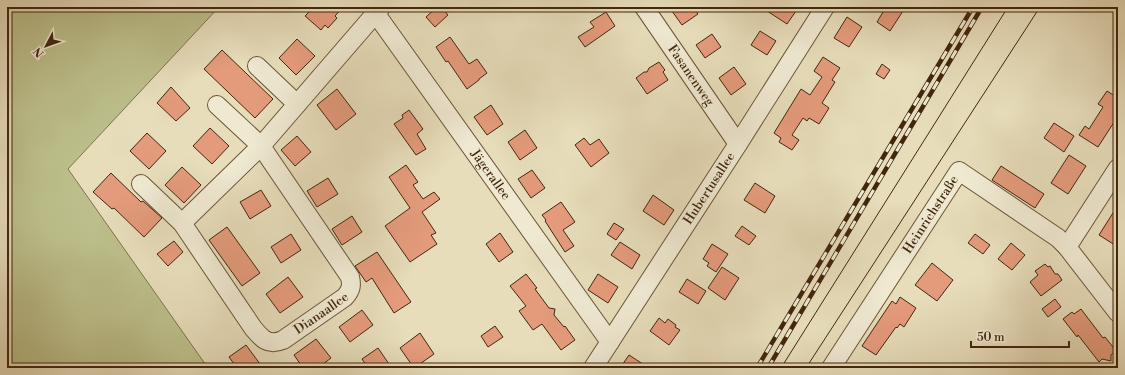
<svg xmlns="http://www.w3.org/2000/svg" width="1125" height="375" viewBox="0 0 1125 375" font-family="'Libre Bodoni',serif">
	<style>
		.green { fill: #bcbf8b; stroke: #7f734c }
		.building { fill: #e49b7c; stroke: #42270d }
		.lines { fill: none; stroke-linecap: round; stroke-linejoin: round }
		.minor-casing { stroke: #6b5438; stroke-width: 20 }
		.minor { stroke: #efe9d2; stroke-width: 18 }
		.tram { stroke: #42270d; stroke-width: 1 }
		.rail-casing { stroke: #42270d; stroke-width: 4.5 }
		.rail { stroke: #efe9d2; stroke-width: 3; stroke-dasharray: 9; stroke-linecap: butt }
		.labels { text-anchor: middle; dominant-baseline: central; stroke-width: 3; stroke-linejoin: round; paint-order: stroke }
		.street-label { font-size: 13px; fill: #42270d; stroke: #efe9d2 }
	</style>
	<rect width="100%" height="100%" fill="#e7ddba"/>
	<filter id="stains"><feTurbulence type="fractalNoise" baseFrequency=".005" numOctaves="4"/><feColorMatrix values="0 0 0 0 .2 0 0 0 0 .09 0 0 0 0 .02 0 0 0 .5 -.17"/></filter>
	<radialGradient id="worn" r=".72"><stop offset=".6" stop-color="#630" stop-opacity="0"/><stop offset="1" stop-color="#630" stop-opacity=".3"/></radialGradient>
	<polygon class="green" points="7,7 219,7 68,169 208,368 7,368"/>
	<g class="building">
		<polygon points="314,7 343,7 335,16 337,18 328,28 325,25 321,30 305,16"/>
		<polygon points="437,7 441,7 448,15 435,27 426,17"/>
		<polygon points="669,7 693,7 698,14 682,25"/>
		<polygon points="761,7 791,7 796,11 787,24"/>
		<polygon points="886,7 896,7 903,11 890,31 877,22"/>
		<polygon points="606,12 615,26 585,47 578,37 594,27 590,22"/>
		<polygon points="847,17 862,27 849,47 834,38"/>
		<polygon points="760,31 776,41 767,55 751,45"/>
		<polygon points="712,34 721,47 705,58 696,45"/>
		<polygon points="450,37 469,64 477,59 487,73 479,79 479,80 467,89 448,61 446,62 436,47"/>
		<polygon points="297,39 315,56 296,75 279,58"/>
		<polygon points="222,50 273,99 255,118 204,69"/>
		<polygon points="823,57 840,68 832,80 835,82 822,103 829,108 819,124 809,118 807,121 803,118 792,135 799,140 792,150 779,142 781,138 774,133 801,89 810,95 822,77 814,71"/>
		<polygon points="659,62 665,70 663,72 668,80 647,94 636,78 644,72 647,72 649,68"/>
		<polygon points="882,64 890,70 884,79 876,74"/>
		<polygon points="734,67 746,84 731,95 719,78"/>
		<polygon points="171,87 190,108 176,121 157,103"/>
		<polygon points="337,89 356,114 336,130 317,105"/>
		<polygon points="1107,91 1118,98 1118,116 1098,147 1079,135 1085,126 1089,129 1103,107 1098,104"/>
		<polygon points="491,105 503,124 487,135 474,117"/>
		<polygon points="409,110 423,129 417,134 426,149 416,155 394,124 403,118 402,115"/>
		<polygon points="1054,123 1074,136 1064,152 1044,138"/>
		<polygon points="210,128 229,146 212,164 193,146"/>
		<polygon points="525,130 537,148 520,160 508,142"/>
		<polygon points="147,133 166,151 149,169 130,151"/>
		<polygon points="297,136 311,152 295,166 281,150"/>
		<polygon points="584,138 590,145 599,139 609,153 591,167 575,145"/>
		<polygon points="1069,155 1086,166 1068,194 1051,183"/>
		<polygon points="406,165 418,182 413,185 423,199 434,192 440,199 422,212 436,233 431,235 437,244 410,262 385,226 410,208 389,177"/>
		<polygon points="1001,166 1044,194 1035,208 992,180"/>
		<polygon points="182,167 201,185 184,203 165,185"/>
		<polygon points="532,170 545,188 531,198 518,179"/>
		<polygon points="111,173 141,202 143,201 162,218 144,237 114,208 112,209 93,192"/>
		<polygon points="328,178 338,194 317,207 307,191"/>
		<polygon points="755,183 775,196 765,213 744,200"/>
		<polygon points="261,190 271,206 250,219 240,202"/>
		<polygon points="653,195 674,210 664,225 643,211"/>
		<polygon points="561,202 575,222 563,230 574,246 565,252 545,221 546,220 542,215"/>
		<polygon points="1118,205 1118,247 1099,235"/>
		<polygon points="352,216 362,232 342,245 332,229"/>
		<polygon points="614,223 624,229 616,240 607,234"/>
		<polygon points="742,226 756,236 749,245 735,236"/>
		<polygon points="227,227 260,273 242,286 209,240"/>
		<polygon points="500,233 513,252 499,262 486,244"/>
		<polygon points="291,234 301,250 281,263 271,247"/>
		<polygon points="975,234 990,245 983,254 968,243"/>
		<polygon points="174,241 183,252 168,266 157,254"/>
		<polygon points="620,242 640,255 632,269 611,255"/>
		<polygon points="1011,243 1025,255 1012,270 998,259"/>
		<polygon points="712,244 728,254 716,272 707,266 709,263 703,259"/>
		<polygon points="377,252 411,302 394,313 372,278 366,282 355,266"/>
		<polygon points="932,263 953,280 937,301 915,285"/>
		<polygon points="1045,264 1048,267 1050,266 1055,274 1058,274 1062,280 1041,296 1030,282 1038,275 1035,271"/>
		<polygon points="722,267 739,278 725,300 708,288"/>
		<polygon points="526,274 537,288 535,289 549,308 555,309 554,315 564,327 565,326 575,340 561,350 542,324 533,330 519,311 526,306 510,286"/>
		<polygon points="598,274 618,287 608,303 588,290"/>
		<polygon points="288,277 303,297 280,313 266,294"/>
		<polygon points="687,279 706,291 698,304 679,292"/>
		<polygon points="900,297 916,308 904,327 900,324 897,328 896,327 876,355 862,346 892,301 896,304"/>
		<polygon points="1055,299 1061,307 1048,317 1042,309"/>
		<polygon points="1081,309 1103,338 1105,337 1116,351 1111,355 1111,361 1102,359 1099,362 1078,335 1077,337 1063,319 1072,312 1074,314"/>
		<polygon points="362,310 373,325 350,342 339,327"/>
		<polygon points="659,318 665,323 668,319 676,325 675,327 680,330 669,345 650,331"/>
		<polygon points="495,326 503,337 488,347 481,336"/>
		<polygon points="420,333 434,354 414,368 400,348"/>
		<polygon points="316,339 331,358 318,368 303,368 294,355"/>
		<polygon points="246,345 263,368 237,368 229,357"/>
		<polygon points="378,348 389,364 384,368 368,368 362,359"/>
		<polygon points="629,355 649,368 620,368"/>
	</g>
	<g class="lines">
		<g class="minor-casing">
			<g id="minor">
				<path id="s1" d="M371,7L610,342"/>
				<path id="s2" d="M644,7L738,144"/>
				<polyline points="257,66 297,104"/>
				<polyline points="141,184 182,223 261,146 381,7"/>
				<path id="s3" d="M182,223L253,328C262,339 268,346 283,340L345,297C351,290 352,286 350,277L261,146L217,105"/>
				<polyline points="1067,247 1118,168"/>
				<path id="s4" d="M593,368L738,144L825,7"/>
				<path id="s5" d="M831,368L959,171L1058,238L1067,247L1118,313"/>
			</g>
		</g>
		<use href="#minor" class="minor"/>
		<g class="tram">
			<polyline points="781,368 1008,7"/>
			<polyline points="806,368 1040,7"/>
		</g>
		<g class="rail-casing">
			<g id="rail">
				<polyline points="757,368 973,7"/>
				<polyline points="768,368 982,7"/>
			</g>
		</g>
		<use href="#rail" class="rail"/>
	</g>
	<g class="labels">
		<g class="street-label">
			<text stroke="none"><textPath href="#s2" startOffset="83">Fasanenweg</textPath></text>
			<text stroke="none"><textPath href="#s1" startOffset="206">Jägerallee</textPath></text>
			<text stroke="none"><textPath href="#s4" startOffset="214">Hubertusallee</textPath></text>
			<text stroke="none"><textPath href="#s5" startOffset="183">Heinrichstraße</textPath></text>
			<text stroke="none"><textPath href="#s3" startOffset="209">Dianaallee</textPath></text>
		</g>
	</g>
	<rect width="1125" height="375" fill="none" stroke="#e7ddba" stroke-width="24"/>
	<rect x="8" y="8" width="1109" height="359" fill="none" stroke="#42270d" stroke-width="2"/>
	<rect x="12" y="12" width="1101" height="351" fill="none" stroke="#42270d"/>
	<g transform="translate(46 46) rotate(229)" stroke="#efe9d2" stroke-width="3" paint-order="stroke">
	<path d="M0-3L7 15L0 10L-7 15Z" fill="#42270d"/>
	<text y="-6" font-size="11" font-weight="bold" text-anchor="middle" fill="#42270d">N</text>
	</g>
	<path d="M971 341v6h98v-6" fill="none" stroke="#42270d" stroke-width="2"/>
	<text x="977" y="341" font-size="12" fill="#42270d" stroke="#efe9d2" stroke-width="3" paint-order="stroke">50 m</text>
	<rect width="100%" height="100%" filter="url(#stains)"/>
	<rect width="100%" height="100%" fill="url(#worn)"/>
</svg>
